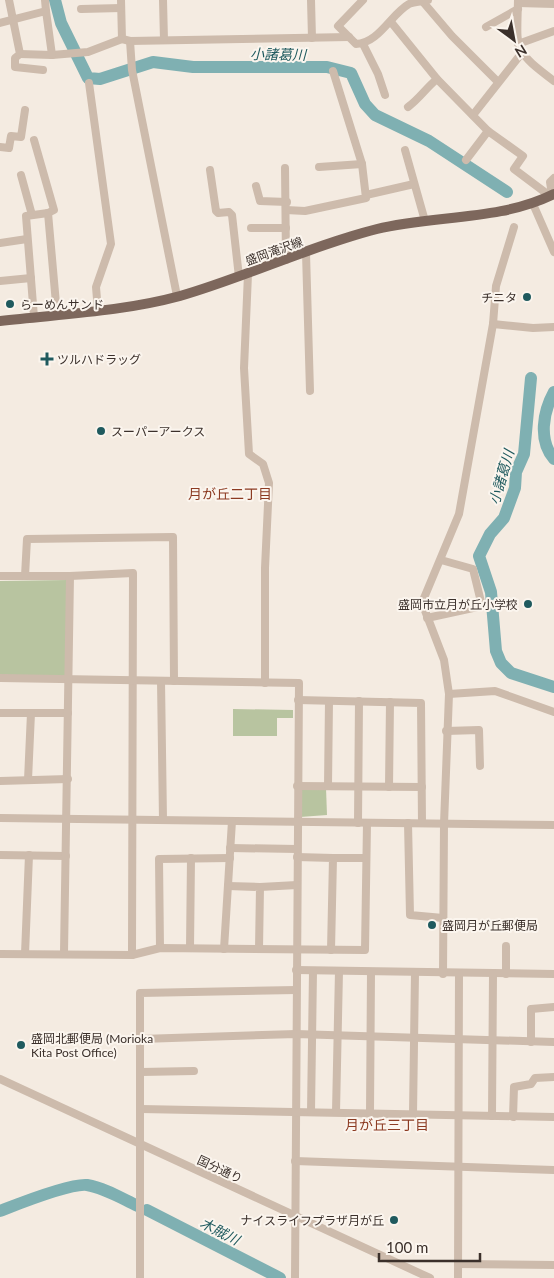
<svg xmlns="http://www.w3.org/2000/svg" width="554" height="1278" viewBox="0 0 554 1278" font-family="Lato,'Noto Sans JP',sans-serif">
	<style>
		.green { fill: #b8c4a0 }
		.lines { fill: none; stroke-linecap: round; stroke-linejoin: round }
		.river { stroke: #7fb0b2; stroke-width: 12 }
		.minor { stroke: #cdbbac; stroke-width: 8 }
		.major { stroke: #7d675c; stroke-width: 10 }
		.poi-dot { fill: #1f5a5e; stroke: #fbf5ee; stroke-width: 2 }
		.labels { text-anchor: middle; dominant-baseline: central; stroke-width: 4; stroke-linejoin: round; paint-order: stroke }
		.street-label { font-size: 12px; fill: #3b302b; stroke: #fbf5ee }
		.poi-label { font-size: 12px; fill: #3b302b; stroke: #fbf5ee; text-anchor: start }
		.water-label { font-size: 14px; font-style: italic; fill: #1f5a5e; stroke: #fbf5ee }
		.neighbourhood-label { font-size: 14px; fill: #8c3b22; stroke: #fbf5ee }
	</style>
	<rect width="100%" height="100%" fill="#f4ebe1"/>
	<g class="green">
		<polygon points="67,580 69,676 0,675 0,581"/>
		<polygon points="233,709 293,710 293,718 277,718 277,736 233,736"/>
		<polygon points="326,788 327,815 300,817 299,789"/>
	</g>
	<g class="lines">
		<g class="river">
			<polyline points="55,0 61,23 88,78 100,79 153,62 193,67 327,67 351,73 365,104 375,115 429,141 507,192"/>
			<polyline points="531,378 524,454 516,472 515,488 504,518 490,534 479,556 491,592 496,651 501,663 511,673 554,687"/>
			<path d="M554,392C543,412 538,440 554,459"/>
			<polyline points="147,1210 280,1278"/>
			<path d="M0,1211C18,1204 70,1183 87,1185C105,1188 121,1198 138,1206"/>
		</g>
		<g class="minor">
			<polyline points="9,0 20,54 15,58 15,67 43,70"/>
			<polyline points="45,0 46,11"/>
			<polyline points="121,0 122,39 130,41 349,37"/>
			<polyline points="163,0 164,40"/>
			<polyline points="311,0 312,38"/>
			<path d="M363,0L338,26L356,44C379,43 391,14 409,4C415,1 422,2 428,0"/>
			<path d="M518,0C517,51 512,49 554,81"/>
			<polyline points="423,2 452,36 498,82"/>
			<polyline points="518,3 554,4"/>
			<polyline points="81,9 121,8"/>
			<polyline points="391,22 437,79 488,131 523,156 514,169 550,196"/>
			<polyline points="0,23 46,11 52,55 88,52 122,39"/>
			<polyline points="486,27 518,9"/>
			<polyline points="130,41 132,70 177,296"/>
			<polyline points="363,44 378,74 385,95"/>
			<polyline points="518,44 554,31"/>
			<polyline points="20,54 52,55"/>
			<polyline points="89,83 111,244 96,287 98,311"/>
			<path d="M408,107C420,98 426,88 437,79"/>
			<polyline points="473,115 521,54"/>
			<polyline points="0,147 9,148 11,136 21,137 25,110"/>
			<polyline points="405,150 425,221"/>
			<polyline points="466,160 488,131"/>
			<polyline points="319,167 362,164"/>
			<polyline points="285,168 286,260"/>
			<polyline points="210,170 216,211 218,213 229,212 232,215 239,277"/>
			<polyline points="21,175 32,215"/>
			<polyline points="256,186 260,201 287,202"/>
			<polyline points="366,195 414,184"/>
			<polyline points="552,195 550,182 554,178"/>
			<polyline points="533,204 554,252"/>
			<polyline points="286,210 305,211 366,198 362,164 333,71"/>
			<polyline points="48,213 57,315"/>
			<polyline points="251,228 286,228"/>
			<polyline points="0,243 27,239"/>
			<polyline points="306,253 310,391"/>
			<polyline points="248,274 244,368 249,454 263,464 269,483 265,568 265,683"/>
			<polyline points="0,281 31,278"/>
			<polyline points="34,317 26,216 48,213 54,210 34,140"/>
			<polyline points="493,324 533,328 554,327"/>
			<polyline points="0,576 70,576 133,573 132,955"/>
			<polyline points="25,576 27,539 173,537 174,681"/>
			<polyline points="427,618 482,606 473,569 441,560"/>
			<polyline points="0,678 299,683 295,1278"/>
			<polyline points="161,681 163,820"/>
			<polyline points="449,694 495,691 554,712"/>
			<polyline points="298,700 421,703 422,823"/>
			<polyline points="0,713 68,713"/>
			<polyline points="446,731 479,730 480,766"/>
			<polyline points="28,780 31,713"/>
			<polyline points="0,781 68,779"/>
			<polyline points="297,786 422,787"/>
			<polyline points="328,786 329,701"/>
			<polyline points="389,787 390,702"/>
			<polyline points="0,818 554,825"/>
			<polyline points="358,823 359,701"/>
			<polyline points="408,823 410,915 443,918"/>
			<polyline points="230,848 297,849"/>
			<polyline points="0,855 66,856"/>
			<polyline points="297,857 333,858 331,950"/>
			<polyline points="333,858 366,858"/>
			<polyline points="228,886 260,887 259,949"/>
			<polyline points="260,887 297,885"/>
			<polyline points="506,946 506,974"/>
			<polyline points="160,948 159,859 230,858"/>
			<polyline points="190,948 191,858"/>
			<polyline points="224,949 232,821"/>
			<polyline points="64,953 70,576"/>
			<polyline points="0,954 132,955 160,948 365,950 367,823"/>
			<polyline points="25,954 29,855"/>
			<polyline points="296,970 554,974"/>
			<polyline points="443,974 444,824 449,694 444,660 424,608 424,598 459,514 493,324 496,286 514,227"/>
			<polyline points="141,1039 296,1034 554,1042"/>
			<polyline points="531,1042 531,1009 554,1007"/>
			<polyline points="141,1072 194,1071"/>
			<polyline points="0,1079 430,1278"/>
			<polyline points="141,1109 554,1117"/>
			<polyline points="311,1112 313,971"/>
			<polyline points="336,1112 339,971"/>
			<polyline points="370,1113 371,972"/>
			<polyline points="413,1114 415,973"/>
			<polyline points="492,1116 493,974"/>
			<polyline points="513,1117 514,1087 531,1084 535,1078 554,1077"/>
			<polyline points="295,1161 554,1170"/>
			<polyline points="458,1264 554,1265"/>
			<polyline points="140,1278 140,993 296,990"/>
			<polyline points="458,1278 459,974"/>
		</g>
		<path class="major" d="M0,321C60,314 121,312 180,296C246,277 310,246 377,229C435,215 500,221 554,194"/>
	</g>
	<g class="poi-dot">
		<circle cx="527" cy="297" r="5"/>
		<circle cx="10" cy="304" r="5"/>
		<path d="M44.5 351.5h5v5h5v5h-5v5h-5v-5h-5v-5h5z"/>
		<circle cx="101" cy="431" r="5"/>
		<circle cx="528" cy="604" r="5"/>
		<circle cx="432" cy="925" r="5"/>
		<circle cx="21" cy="1045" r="5"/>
		<circle cx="394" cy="1220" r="5"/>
	</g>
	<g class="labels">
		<g class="street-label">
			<text transform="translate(274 251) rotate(-20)">盛岡滝沢線</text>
			<text transform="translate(220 1169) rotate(25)">国分通り</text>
		</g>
		<g class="poi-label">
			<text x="517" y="297" text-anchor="end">チニタ</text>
			<text x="20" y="304">らーめんサンド</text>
			<text x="57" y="359">ツルハドラッグ</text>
			<text x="111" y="431">スーパーアークス</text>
			<text x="518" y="604" text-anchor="end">盛岡市立月が丘小学校</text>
			<text x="442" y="925">盛岡月が丘郵便局</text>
			<text x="31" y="1038">盛岡北郵便局 (Morioka<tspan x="31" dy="14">Kita Post Office)</tspan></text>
			<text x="384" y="1220" text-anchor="end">ナイスライフプラザ月が丘</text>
		</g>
		<g class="water-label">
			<text transform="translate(278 54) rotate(1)">小諸葛川</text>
			<text transform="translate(501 477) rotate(-74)">小諸葛川</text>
			<text transform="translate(220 1231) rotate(27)">木賊川</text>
		</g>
		<g class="neighbourhood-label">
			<text x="230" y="493">月が丘二丁目</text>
			<text x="387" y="1124">月が丘三丁目</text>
		</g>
	</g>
	<g transform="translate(514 40) rotate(148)" stroke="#fbf5ee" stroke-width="4" paint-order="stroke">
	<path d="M0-4L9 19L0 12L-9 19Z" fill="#3b302b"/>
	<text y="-8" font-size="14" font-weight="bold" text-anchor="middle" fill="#3b302b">N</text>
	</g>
	<path d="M379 1253v8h101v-8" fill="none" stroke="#3b302b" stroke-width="2.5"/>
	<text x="386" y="1253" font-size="15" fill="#3b302b" stroke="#fbf5ee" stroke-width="4" paint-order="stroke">100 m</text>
</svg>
